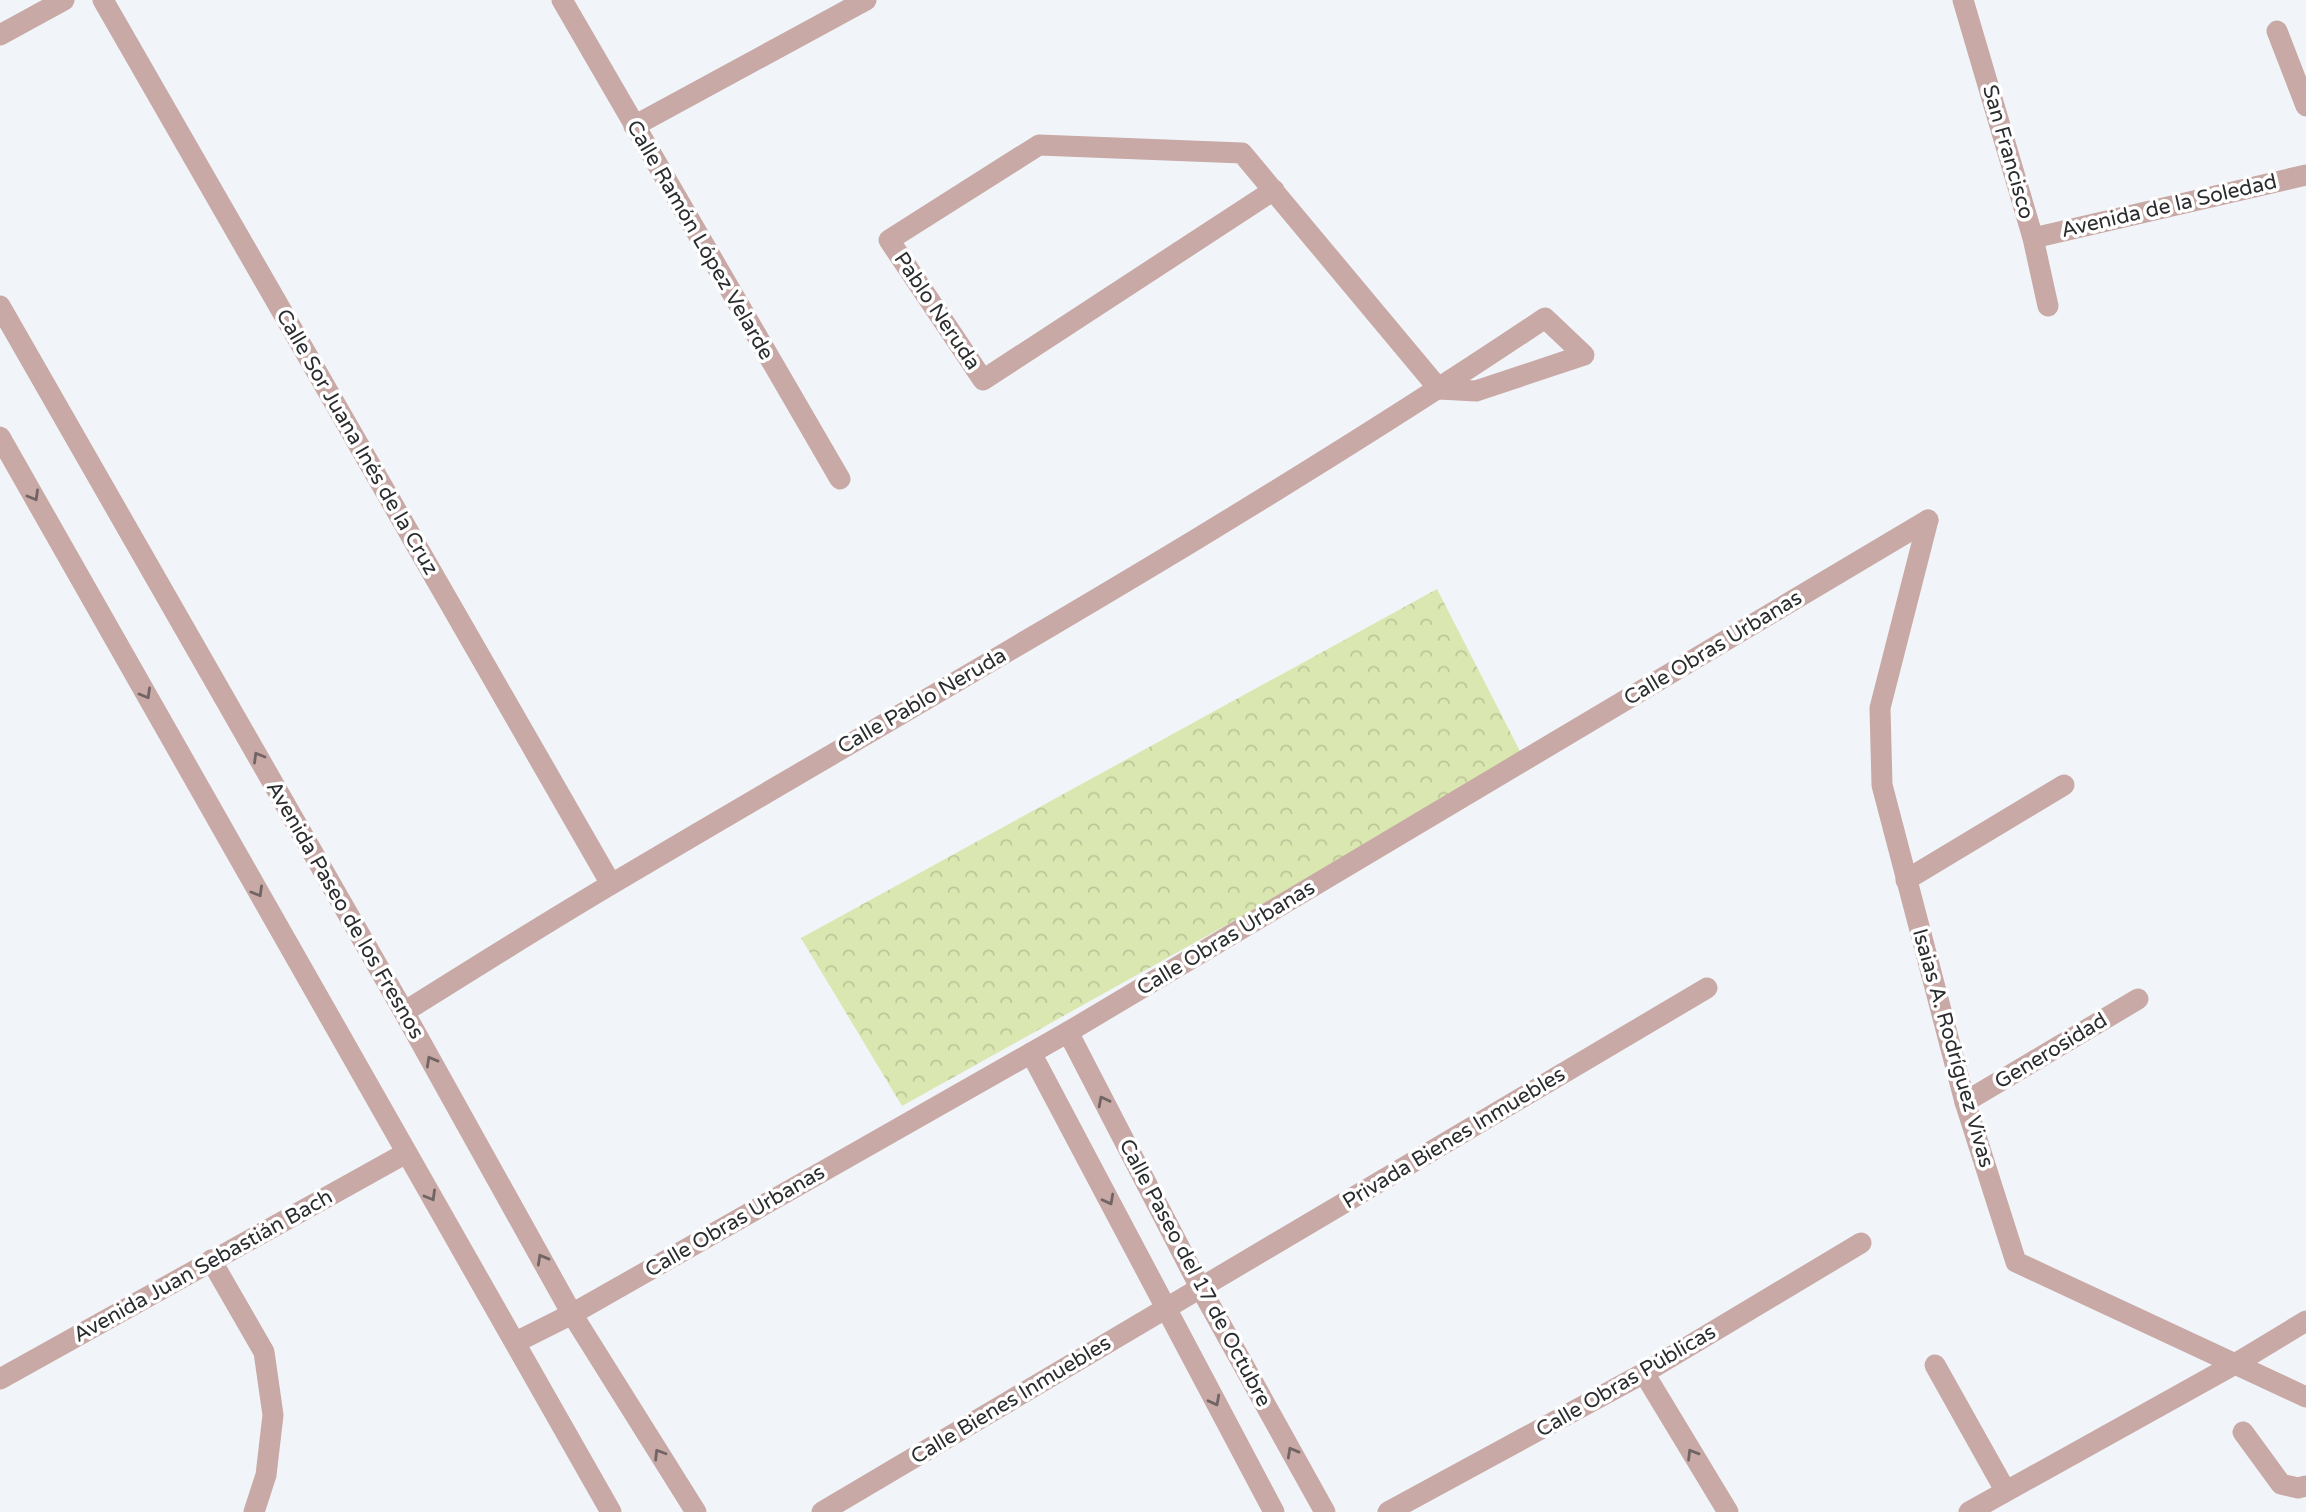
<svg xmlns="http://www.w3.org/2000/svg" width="2306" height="1512" viewBox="0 0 2306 1512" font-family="'Varela Round',sans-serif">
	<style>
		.park { fill: url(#park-crowns) }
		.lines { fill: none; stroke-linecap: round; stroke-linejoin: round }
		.service { stroke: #c8a9a6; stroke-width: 21 }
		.minor { stroke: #c8a9a6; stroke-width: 21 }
		.tertiary { stroke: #c8a9a6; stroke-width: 21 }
		.oneway { stroke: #716464 }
		.labels { text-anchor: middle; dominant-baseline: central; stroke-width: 7; stroke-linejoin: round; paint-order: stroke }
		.street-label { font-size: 21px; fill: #2a2c2e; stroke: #fff }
	</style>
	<defs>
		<pattern id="park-crowns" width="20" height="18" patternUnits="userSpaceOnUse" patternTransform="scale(1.75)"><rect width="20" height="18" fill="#dbe7b0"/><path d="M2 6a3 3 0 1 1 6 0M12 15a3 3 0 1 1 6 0" fill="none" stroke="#bcc698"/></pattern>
	</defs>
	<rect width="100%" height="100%" fill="#f1f5fa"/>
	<polygon class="park" points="1437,589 1524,759 902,1106 801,938"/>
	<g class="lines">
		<polyline class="service" points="2243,1432 2281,1484 2298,1488 2306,1486"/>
		<g class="minor">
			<polyline points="103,0 611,884"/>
			<polyline points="562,0 840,479"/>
			<polyline points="1963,0 2033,238 2048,306"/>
			<polyline points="2277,31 2306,106"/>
			<polyline points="0,35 64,0"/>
			<polyline points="634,126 866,0"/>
			<polyline points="2033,238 2306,175"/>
			<polyline points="1928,520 1880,708 1882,785 1965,1102 2016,1262 2306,1397"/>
			<polyline points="1906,880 2064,785"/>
			<path d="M404,1012C474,968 544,924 615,882C927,697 1244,520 1545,318L1584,355L1476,391L1439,389L1242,153L1039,145L889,240L983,380L1274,190"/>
			<polyline points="1068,1032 1201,1289 1325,1512"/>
			<polyline points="1031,1053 1274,1512"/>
			<polyline points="1965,1102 2138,999"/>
			<polyline points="211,1260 264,1352 273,1415 266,1475 254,1512"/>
			<polyline points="516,1342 572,1314 1068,1032 1928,520"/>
			<polyline points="1935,1365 2005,1490"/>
			<polyline points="1644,1373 1728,1512"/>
			<polyline points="822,1512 1707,988"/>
			<polyline points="1388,1512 1644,1373 1861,1243"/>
			<polyline points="1969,1512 2235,1364 2306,1321"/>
		</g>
		<g class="tertiary">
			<polyline points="0,306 404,1012 572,1314 696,1512"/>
			<polyline points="0,437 611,1512"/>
			<polyline points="0,1379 406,1153"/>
		</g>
	</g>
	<defs><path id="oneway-chevron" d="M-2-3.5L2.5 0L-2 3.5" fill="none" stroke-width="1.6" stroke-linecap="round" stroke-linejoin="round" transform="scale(1.75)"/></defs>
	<g class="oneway">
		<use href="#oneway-chevron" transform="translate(34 496) rotate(60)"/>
		<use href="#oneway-chevron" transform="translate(146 694) rotate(60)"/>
		<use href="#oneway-chevron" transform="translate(258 757) rotate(-120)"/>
		<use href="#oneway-chevron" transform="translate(258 892) rotate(60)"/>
		<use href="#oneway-chevron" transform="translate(431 1061) rotate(-119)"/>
		<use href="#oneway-chevron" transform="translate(1103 1101) rotate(-117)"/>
		<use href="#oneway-chevron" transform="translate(431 1196) rotate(60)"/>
		<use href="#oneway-chevron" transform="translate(1109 1200) rotate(62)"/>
		<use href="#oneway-chevron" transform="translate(542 1259) rotate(-119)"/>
		<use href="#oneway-chevron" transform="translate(1215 1401) rotate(62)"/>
		<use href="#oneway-chevron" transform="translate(1292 1452) rotate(-119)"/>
		<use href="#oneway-chevron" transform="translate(659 1454) rotate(-122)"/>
		<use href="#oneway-chevron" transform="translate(1692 1454) rotate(-121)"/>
	</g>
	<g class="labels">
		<g class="street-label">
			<text transform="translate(2008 152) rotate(74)">San Francisco</text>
			<text transform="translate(2169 206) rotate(-13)">Avenida de la Soledad</text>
			<text transform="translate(700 240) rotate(60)">Calle Ramón López Velarde</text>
			<text transform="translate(937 311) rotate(56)">Pablo Neruda</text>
			<text transform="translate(357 442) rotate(60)">Calle Sor Juana Inés de la Cruz</text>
			<text transform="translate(1713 648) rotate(-31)">Calle Obras Urbanas</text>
			<text transform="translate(922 701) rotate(-30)">Calle Pablo Neruda</text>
			<text transform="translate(345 910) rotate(60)">Avenida Paseo de los Fresnos</text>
			<text transform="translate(1226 938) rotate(-31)">Calle Obras Urbanas</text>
			<text transform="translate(1953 1048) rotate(74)">Isaias A. Rodríguez Vivas</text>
			<text transform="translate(2051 1051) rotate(-31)">Generosidad</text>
			<text transform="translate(1454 1138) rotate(-31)">Privada Bienes Inmuebles</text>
			<text transform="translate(735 1221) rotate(-30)">Calle Obras Urbanas</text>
			<text transform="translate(203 1266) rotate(-29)">Avenida Juan Sebastián Bach</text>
			<text transform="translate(1195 1273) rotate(62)">Calle Paseo del 17 de Octubre</text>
			<text transform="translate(1626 1381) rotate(-30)">Calle Obras Públicas</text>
			<text transform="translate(1011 1400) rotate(-31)">Calle Bienes Inmuebles</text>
		</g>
	</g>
</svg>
